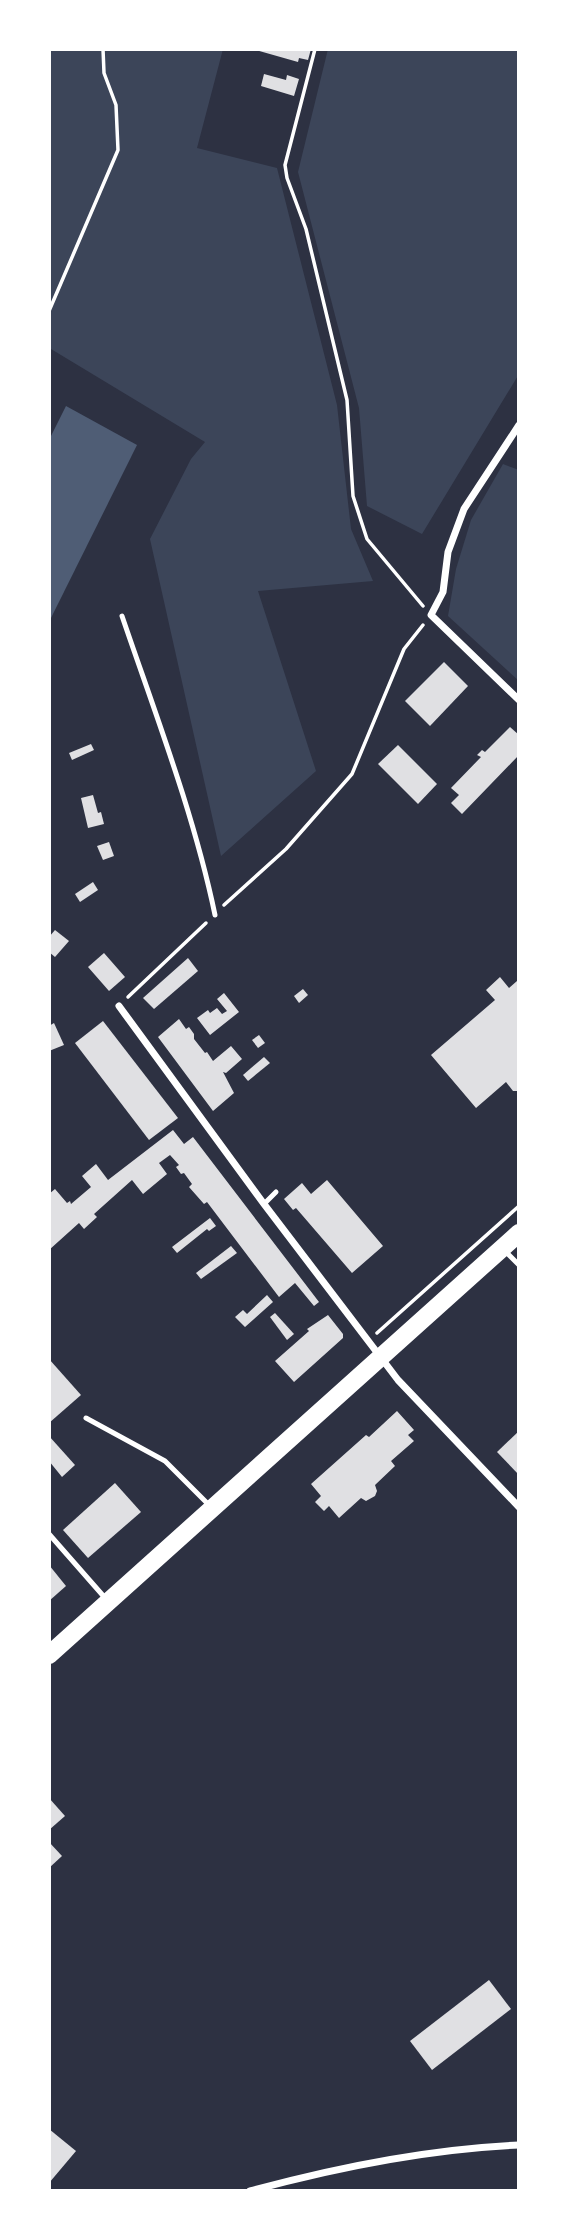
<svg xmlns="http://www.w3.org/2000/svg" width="568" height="2240" viewBox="0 0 568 2240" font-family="Arial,sans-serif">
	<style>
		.green { fill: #3c4559 }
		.water { fill: #4f5d75 }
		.building { fill: #e0e0e3 }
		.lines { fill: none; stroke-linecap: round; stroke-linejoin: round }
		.path { stroke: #fff; stroke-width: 3.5 }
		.service { stroke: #fff; stroke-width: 5 }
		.minor { stroke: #fff; stroke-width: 7 }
		.primary { stroke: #fff; stroke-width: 18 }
	</style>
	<rect width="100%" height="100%" fill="#2d3142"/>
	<g class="green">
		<polygon points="49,49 223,49 197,148 277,168 337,405 351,529 373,581 258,591 316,771 221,856 150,539 191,459 205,442 51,349 49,352"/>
		<polygon points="328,49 519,49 519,374 422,534 367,506 359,408 298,172"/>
		<polygon points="503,464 519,470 519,681 448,616 456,569 471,520"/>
	</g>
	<polygon class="water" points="66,406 137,445 49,622 49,440"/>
	<g class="building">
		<polygon points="252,49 311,49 308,60 299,58 298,62"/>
		<polygon points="264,74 286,80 287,75 299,79 294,96 261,86"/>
		<polygon points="444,662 468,686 430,726 405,701"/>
		<polygon points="510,727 519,735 519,755 462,814 451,803 459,795 451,788 481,757 477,755 482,750 485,752"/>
		<polygon points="91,744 94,750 72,760 69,753"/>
		<polygon points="398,745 437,784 418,804 378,764"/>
		<polygon points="93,795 98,813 101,812 104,824 88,828 81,798"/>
		<polygon points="109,842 114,856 103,860 97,846"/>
		<polygon points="93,882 98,890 80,902 75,894"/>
		<polygon points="55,930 69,941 55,957 49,952 49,937"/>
		<polygon points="104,953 125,977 109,991 88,967"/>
		<polygon points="188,958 198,971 154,1009 143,998"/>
		<polygon points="500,977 509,988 517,981 519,984 519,1091 513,1091 506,1082 476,1108 431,1055 495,1000 486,990"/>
		<polygon points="303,989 308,995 299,1003 294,996"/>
		<polygon points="224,993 239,1012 210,1035 197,1018 208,1010 210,1013 217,1008 222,1014 227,1011 217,999"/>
		<polygon points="179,1019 186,1029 189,1027 194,1034 194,1039 205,1053 207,1052 213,1061 231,1046 242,1059 226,1073 223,1072 234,1093 213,1111 158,1037"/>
		<polygon points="103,1021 178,1118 149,1140 75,1043"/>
		<polygon points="54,1023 64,1045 49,1051 49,1026"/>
		<polygon points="259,1035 265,1043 258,1048 252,1040"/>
		<polygon points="264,1057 270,1063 248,1081 243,1075"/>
		<polygon points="173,1130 184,1144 193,1137 319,1302 314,1306 295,1283 279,1297 207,1202 204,1204 189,1187 192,1184 184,1173 181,1174 176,1167 179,1165 170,1155 159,1163 167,1174 143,1194 132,1180 94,1214 97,1217 84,1229 79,1223 49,1250 49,1194 55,1189 67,1203 70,1201 71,1204 91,1187 82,1176 96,1164 108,1180"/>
		<polygon points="327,1180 383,1246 352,1273 296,1208 293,1210 284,1199 302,1183 311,1194"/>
		<polygon points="210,1218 216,1226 209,1231 207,1229 177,1253 172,1247"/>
		<polygon points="231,1246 237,1253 201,1279 196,1273"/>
		<polygon points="267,1295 273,1302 245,1327 235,1317 243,1310 247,1314"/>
		<polygon points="275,1313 294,1334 287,1340 270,1317"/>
		<polygon points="328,1315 343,1334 343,1338 294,1382 275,1361 309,1331 307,1329"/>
		<polygon points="49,1359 81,1395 49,1423"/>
		<polygon points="397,1411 414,1430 408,1435 414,1441 391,1461 395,1466 375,1485 377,1491 375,1496 366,1501 361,1498 339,1518 329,1506 324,1511 315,1502 321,1496 311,1484 366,1435 369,1437"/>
		<polygon points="519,1431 519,1475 497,1452"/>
		<polygon points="49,1436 75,1465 62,1477 49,1461"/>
		<polygon points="115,1483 141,1512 88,1558 63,1530"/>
		<polygon points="49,1565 66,1586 49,1601"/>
		<polygon points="49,1798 65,1816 49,1830"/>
		<polygon points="49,1842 62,1856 49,1868"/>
		<polygon points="489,1980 511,2009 432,2070 410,2041"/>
		<polygon points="49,2129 76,2151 49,2183"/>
	</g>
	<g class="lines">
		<g class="path">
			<polyline points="315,49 285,165 287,178 306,229 347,400 353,496 367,539 423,606"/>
			<polyline points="49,311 118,150 116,105 104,73 103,49"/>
			<polyline points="224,905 286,849 352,774 404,649 423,625"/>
			<polyline points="128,997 206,923"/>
			<polyline points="377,1333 519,1206"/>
		</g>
		<g class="service">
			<path d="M122,616C155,713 194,814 215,915"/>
			<polyline points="264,1204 276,1192"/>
			<polyline points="504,1250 519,1265"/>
			<polyline points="86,1418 165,1461 210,1506"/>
			<polyline points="49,1534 106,1599"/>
		</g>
		<g class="minor">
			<polyline points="519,425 464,509 448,552 443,592 431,615 519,700"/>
			<polyline points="119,1006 264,1204 398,1380 519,1507"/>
			<path d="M250,2191C338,2167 428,2149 519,2145"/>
		</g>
		<polyline class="primary" points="49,1655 519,1233"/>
	</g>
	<rect width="568" height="2240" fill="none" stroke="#ffffff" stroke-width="102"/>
</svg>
